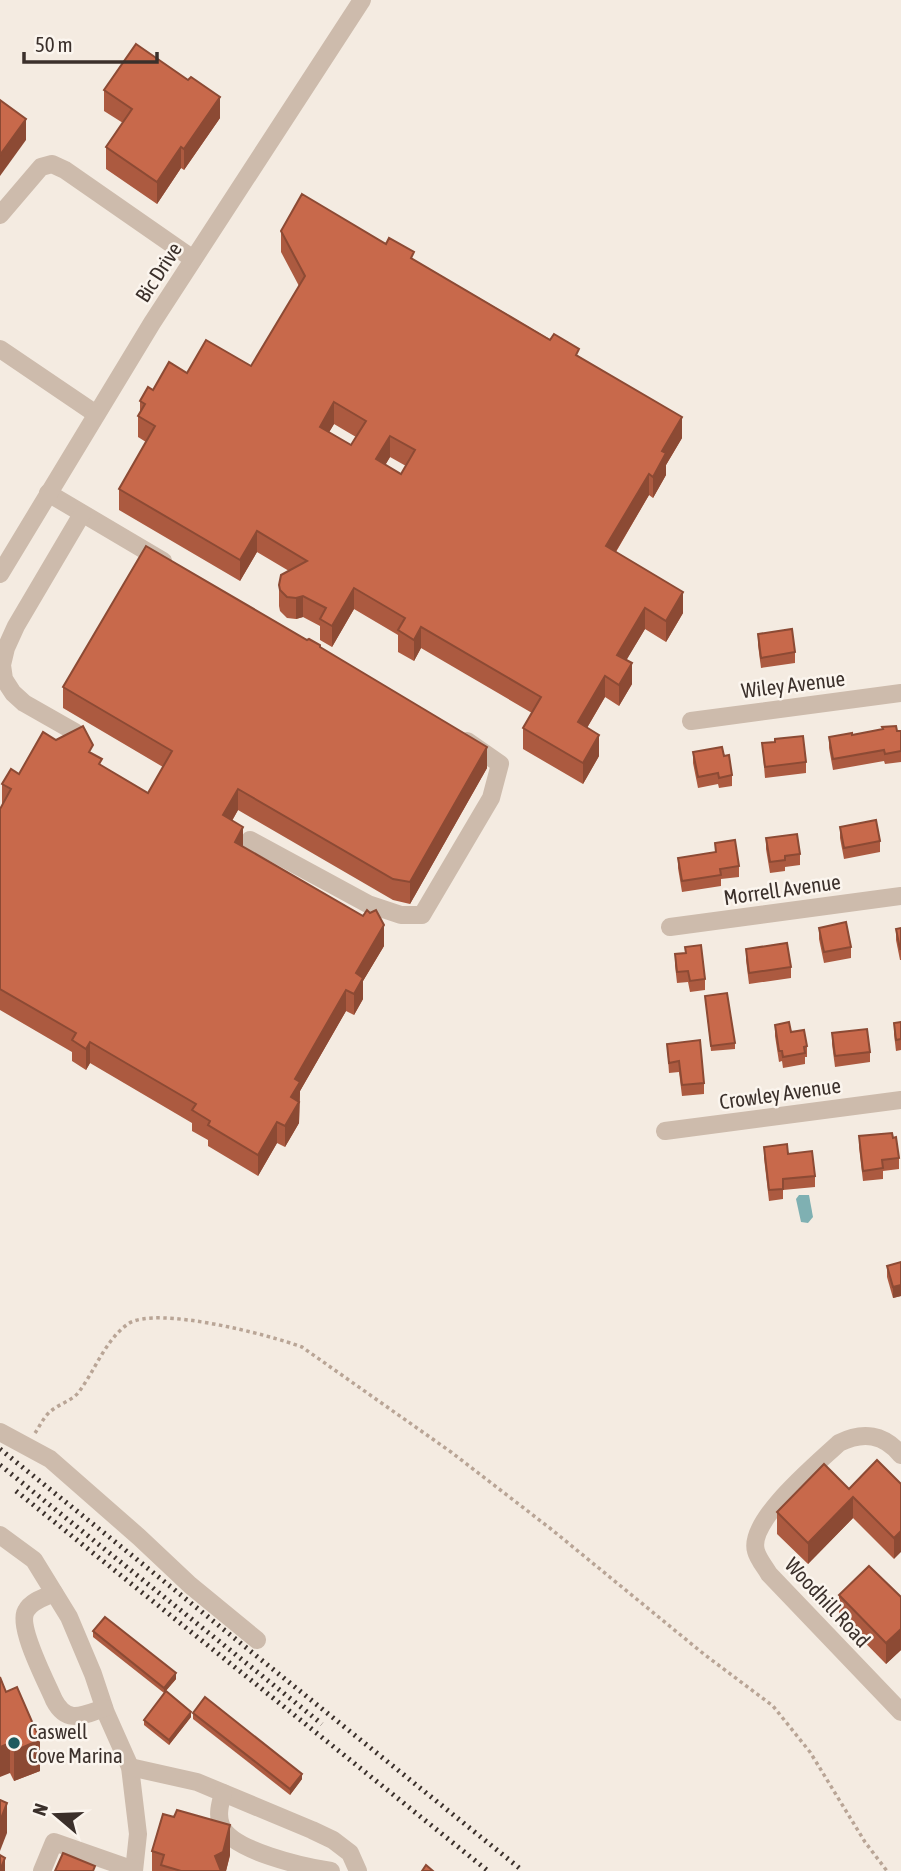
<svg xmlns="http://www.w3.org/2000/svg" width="901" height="1871" viewBox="0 0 901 1871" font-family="'Asap Condensed',sans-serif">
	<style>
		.water { fill: #7fb0b2 }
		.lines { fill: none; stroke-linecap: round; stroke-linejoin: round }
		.path { stroke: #b9a596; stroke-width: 3.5; stroke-dasharray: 3.5 3.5; stroke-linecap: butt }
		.minor { stroke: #cdbbac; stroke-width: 18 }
		.rail { stroke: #3b302b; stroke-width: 5; stroke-dasharray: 2 5; stroke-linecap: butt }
		.wall { fill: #ac5a40; fill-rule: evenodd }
		.shaded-wall { fill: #8c4a34 }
		.building { fill: #c8694b; stroke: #8c4a34; stroke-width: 2; fill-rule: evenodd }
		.poi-dot { fill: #1f5a5e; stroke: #fbf5ee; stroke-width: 2.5 }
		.labels { text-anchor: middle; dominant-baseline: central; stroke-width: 5; stroke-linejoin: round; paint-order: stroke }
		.street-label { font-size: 21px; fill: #3b302b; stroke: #fbf5ee }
		.poi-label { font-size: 21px; fill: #3b302b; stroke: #fbf5ee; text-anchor: start }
	</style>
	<rect width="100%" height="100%" fill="#f4ebe1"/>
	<polygon class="water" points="799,1195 809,1195 813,1217 808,1223 801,1222 796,1199"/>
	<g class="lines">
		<path class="path" d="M35,1433C40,1426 44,1416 51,1411C59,1404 71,1401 78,1393C95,1371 105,1340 128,1324C155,1305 270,1335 302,1347L451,1452L551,1529L705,1655L773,1706L810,1752L865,1842L887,1871"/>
		<g class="minor">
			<polyline points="0,215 41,167 52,164 65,170 193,259"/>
			<polyline points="0,349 96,414"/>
			<polyline points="48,493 163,561"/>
			<polyline points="0,574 152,323 362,0"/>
			<polyline points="691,721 901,693"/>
			<polyline points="75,732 24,703 13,693 4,679 2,665 6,648 16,626 82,514"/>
			<polyline points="250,840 368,904 401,915 422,915 491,798 500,764 467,741"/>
			<polyline points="670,927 901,896"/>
			<polyline points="665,1131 901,1100"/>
			<polyline points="0,1432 50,1459 139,1537 190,1585 257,1640"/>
			<path d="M901,1455C884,1434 863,1431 839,1443C818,1463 747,1521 756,1551C758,1559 765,1567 769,1574L901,1712"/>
			<polyline points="0,1535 34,1560 69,1617 93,1674 106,1713 130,1767 138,1834 134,1871"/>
			<path d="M54,1593C45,1597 31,1601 26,1611C17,1627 47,1683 54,1700C67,1725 83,1715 104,1708"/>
			<polyline points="130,1767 197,1782 312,1830 333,1840 350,1853 358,1871"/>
			<path d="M223,1793C220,1804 217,1815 221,1825C231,1851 305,1867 331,1871"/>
			<polyline points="42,1871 54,1842 134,1870"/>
		</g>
		<g class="rail">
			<polyline points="0,1449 523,1871"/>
			<polyline points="0,1465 322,1724"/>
			<polyline points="16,1491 488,1871"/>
		</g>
	</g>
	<g class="wall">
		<polygon points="188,80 220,118 184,170 181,168 157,204 106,169 106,147 123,123 104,111 104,90"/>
		<path d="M281,231L414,260L579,356L682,438L666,465V475L653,498L649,495L616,552L683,613L666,642L645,629L626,660L632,684L619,706L605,697L587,728L599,756L583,784L523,749V728L532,713L421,648L414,661L398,652V635L354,609L332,647L320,640V626L303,617L296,619L287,618L280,611L279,606V585L289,571L257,552L240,581L119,510V489L146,442L138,437V416L140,413V401L153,390L187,373L251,366L299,286L281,252ZM334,424L356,437L351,445L329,432ZM390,457L406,466L401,474L385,465Z"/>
		<polygon points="758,634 795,652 795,663 761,668 758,645"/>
		<polygon points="320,648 487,768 410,904 393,900 238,810 232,821 243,847 384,946 363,981 363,999 354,1015 346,1011 300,1091 299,1123 285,1147 277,1143 258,1176 208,1146 208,1140 192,1131 192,1123 90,1063 86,1070 72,1061 72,1052 0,1010 0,809 2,805 2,784 19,774 56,740 93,754 102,766 148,793 163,767 63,708 63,687"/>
		<polygon points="901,731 901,762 885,764 884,761 833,770 829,748 829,737"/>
		<polygon points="762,743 806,762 806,773 765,778"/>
		<polygon points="693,752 724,756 732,775 732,786 719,788 718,784 698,788 693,763"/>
		<polygon points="840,827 880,841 880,852 844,859 840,838"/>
		<polygon points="766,838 800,854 800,865 785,867 785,871 770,873 766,849"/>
		<polygon points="715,843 739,866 739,877 721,879 721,886 682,892 678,868 678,858 715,852"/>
		<polygon points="819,928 851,947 851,958 824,963 819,939"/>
		<polygon points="901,928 901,960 900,960 896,940 896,929"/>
		<polygon points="685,947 705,979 705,990 690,992 688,982 677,983 675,965 675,954 685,953"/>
		<polygon points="746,949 791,967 791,978 749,984 746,960"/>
		<polygon points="705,996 735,1043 735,1049 711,1051"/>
		<polygon points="901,1022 901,1050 896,1051 894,1034 894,1023"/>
		<polygon points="775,1025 791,1032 807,1046 807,1057 805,1057 805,1064 783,1068 782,1061 779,1062 775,1036"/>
		<polygon points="832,1033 870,1052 870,1062 835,1067 832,1044"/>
		<polygon points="667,1044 704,1083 704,1094 682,1096 679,1072 669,1073"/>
		<polygon points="859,1136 893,1138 899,1158 899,1169 883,1171 883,1179 863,1181 859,1147"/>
		<polygon points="764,1147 788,1154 815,1176 815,1187 783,1190 783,1199 769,1201 764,1158"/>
		<polygon points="901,1262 901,1296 893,1298 887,1277 887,1266"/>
		<polygon points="901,1484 894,1559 853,1518 808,1564 777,1534 777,1512 849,1489"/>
		<polygon points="839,1595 901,1597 901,1650 886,1664 839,1616"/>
		<polygon points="93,1631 176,1679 164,1693 93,1637"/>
		<polygon points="0,1677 40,1771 14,1781 10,1773"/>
		<polygon points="193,1713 302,1779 290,1795 193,1719"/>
		<polygon points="191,1717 169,1745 144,1725 144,1720"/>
		<polygon points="152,1851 230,1855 226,1871 152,1871"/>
	</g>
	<g class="shaded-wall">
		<polygon points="220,97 220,118 184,170 184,149"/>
		<polygon points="26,119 26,140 0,176 0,155"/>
		<polygon points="181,147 181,168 157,204 157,182"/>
		<polygon points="334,402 334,424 320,448 320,427"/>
		<polygon points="682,417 682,438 666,465 666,475 653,498 653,477 662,451"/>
		<polygon points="390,436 390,457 376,481 376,459"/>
		<polygon points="649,474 649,495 606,568 606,546"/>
		<polygon points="257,531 257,552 240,581 240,560"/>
		<polygon points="354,588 354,609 332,647 332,626"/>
		<polygon points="683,592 683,613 666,642 666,621"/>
		<polygon points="303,596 303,617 296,619 296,598"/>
		<polygon points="645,608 645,629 617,676 617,655"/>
		<polygon points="421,627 421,648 414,661 414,640"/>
		<polygon points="632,663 632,684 619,706 619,685"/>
		<polygon points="605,676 605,697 578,743 578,722"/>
		<polygon points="599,735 599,756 583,784 583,763"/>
		<polygon points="487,747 487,768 410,904 410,882"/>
		<polygon points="238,789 238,810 223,836 223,815"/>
		<polygon points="243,827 243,849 235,842"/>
		<polygon points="384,925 384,946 363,981 363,999 354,1015 354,994 356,973"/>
		<polygon points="346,990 346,1011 300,1091 299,1123 285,1147 285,1126 295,1079"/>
		<polygon points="90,1042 90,1063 86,1070 86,1049"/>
		<polygon points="277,1122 277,1143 258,1176 258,1155"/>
		<polygon points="901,1285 901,1296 893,1298 893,1287"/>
		<polygon points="853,1497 853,1518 808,1564 808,1543"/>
		<polygon points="901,1531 901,1552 894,1559 894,1538"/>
		<polygon points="901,1629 901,1650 886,1664 886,1643"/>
		<polygon points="176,1673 176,1679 164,1693 164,1688"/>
		<polygon points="191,1712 191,1717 169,1745 169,1740"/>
		<polygon points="40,1740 40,1771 14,1781 14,1751"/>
		<polygon points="10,1743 10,1773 0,1777 0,1747"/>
		<polygon points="302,1774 302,1779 290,1795 290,1789"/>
		<polygon points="7,1803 7,1833 0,1851 0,1821"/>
		<polygon points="230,1825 230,1855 226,1871 215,1871 215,1856"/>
		<polygon points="5,1858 5,1871 0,1871 0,1870"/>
	</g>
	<g class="building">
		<polygon points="136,44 188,80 191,77 220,97 184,149 181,147 157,182 106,147 132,109 104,90"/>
		<polygon points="0,100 26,119 0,155"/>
		<path d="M302,194L386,244L389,238L414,252L411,258L550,340L554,334L579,349L576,355L682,417L662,451L666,453L653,477L649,474L606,546L683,592L666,621L645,608L617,655L632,663L619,685L605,676L578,722L599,735L583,763L523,728L541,697L421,627L414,640L398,630L405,618L354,588L332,626L320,619L326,608L303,596L296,598L287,597L280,590L279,585L281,575L307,561L257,531L240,560L119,489L155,426L138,416L145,404L140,401L148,387L153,390L169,362L187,373L206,340L251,366L305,276L281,231ZM334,402L366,421L351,445L320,427ZM390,436L415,450L401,474L376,459Z"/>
		<polygon points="146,546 307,640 309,639 320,645 320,647 487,747 410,882 393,879 238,789 223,815 243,827 235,842 363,916 367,910 370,913 376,910 384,925 356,973 363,978 354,994 346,990 295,1079 300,1082 291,1097 299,1102 285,1126 277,1122 258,1155 208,1125 210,1121 192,1110 196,1104 90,1042 86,1049 72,1040 76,1033 0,989 0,809 11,789 2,784 11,769 19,774 43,732 56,740 83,726 93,745 89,752 102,759 99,764 148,793 172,751 63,687"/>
		<polygon points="792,629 795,652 761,658 758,634"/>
		<polygon points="896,726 897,731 901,731 901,751 885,754 884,750 833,759 829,737 852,733 852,735 883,729 882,727"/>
		<polygon points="803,736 806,762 765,767 762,743 775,742 775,739"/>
		<polygon points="722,747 724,756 729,755 732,775 719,778 718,773 698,777 693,752"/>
		<polygon points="876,820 880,841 844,848 840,827"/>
		<polygon points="797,834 800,854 785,856 785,860 770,862 766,838"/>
		<polygon points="735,840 739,866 720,869 721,875 682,881 678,858 716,852 715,843"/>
		<polygon points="846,922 851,947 824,952 819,928"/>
		<polygon points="901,928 901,949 900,949 896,929"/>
		<polygon points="787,943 791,967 749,973 746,949"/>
		<polygon points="701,945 705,979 690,981 688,971 677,972 675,954 686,953 685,947"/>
		<polygon points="727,993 735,1043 711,1046 705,996"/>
		<polygon points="789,1022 791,1032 804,1030 807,1046 804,1047 805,1053 783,1057 782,1051 779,1051 775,1025"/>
		<polygon points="901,1022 901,1039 896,1040 894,1023"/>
		<polygon points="867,1029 870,1052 835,1056 832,1033"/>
		<polygon points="700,1040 704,1083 682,1085 679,1061 669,1063 667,1044"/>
		<polygon points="892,1133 893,1138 896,1137 899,1158 882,1160 883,1168 863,1171 859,1136"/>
		<polygon points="787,1144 788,1154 812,1151 815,1176 783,1179 783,1189 769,1190 764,1147"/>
		<polygon points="901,1262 901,1285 893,1287 887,1266"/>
		<polygon points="877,1460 901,1484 901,1531 894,1538 853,1497 808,1543 777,1512 824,1464 849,1489"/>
		<polygon points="869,1566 901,1597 901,1629 886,1643 839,1595"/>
		<polygon points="105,1617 176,1673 164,1688 93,1631"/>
		<polygon points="0,1677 6,1692 17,1687 40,1740 14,1751 10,1743 0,1747"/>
		<polygon points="166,1691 191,1712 169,1740 144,1720"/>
		<polygon points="205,1697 302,1774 290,1789 193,1713"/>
		<polygon points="0,1800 7,1803 0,1821"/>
		<polygon points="177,1810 230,1825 223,1852 215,1856 221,1871 181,1871 161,1865 164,1855 152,1851 163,1814 174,1817"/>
		<polygon points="63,1853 95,1866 93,1871 55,1871"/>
		<polygon points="0,1855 5,1858 0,1870"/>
		<polygon points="426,1865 433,1871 422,1871"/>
	</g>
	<circle class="poi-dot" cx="14" cy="1743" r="7"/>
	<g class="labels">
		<g class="street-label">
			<text transform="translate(158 272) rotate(-57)">Bic Drive</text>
			<text transform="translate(793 684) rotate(-7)">Wiley Avenue</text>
			<text transform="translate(782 889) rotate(-8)">Morrell Avenue</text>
			<text transform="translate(780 1093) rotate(-8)">Crowley Avenue</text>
			<text transform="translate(828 1602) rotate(47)">Woodhill Road</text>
		</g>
		<g class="poi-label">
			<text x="28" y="1731">Caswell<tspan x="28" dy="24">Cove Marina</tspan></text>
		</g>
	</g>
	<g transform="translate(56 1815) rotate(289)" stroke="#fbf5ee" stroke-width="5" paint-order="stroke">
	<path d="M0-5L12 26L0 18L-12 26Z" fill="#3b302b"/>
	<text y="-10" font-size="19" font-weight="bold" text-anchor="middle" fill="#3b302b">N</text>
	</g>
	<path d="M24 52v10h133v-10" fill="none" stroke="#3b302b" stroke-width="3.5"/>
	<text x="35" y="52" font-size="21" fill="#3b302b" stroke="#fbf5ee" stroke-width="5" paint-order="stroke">50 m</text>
</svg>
